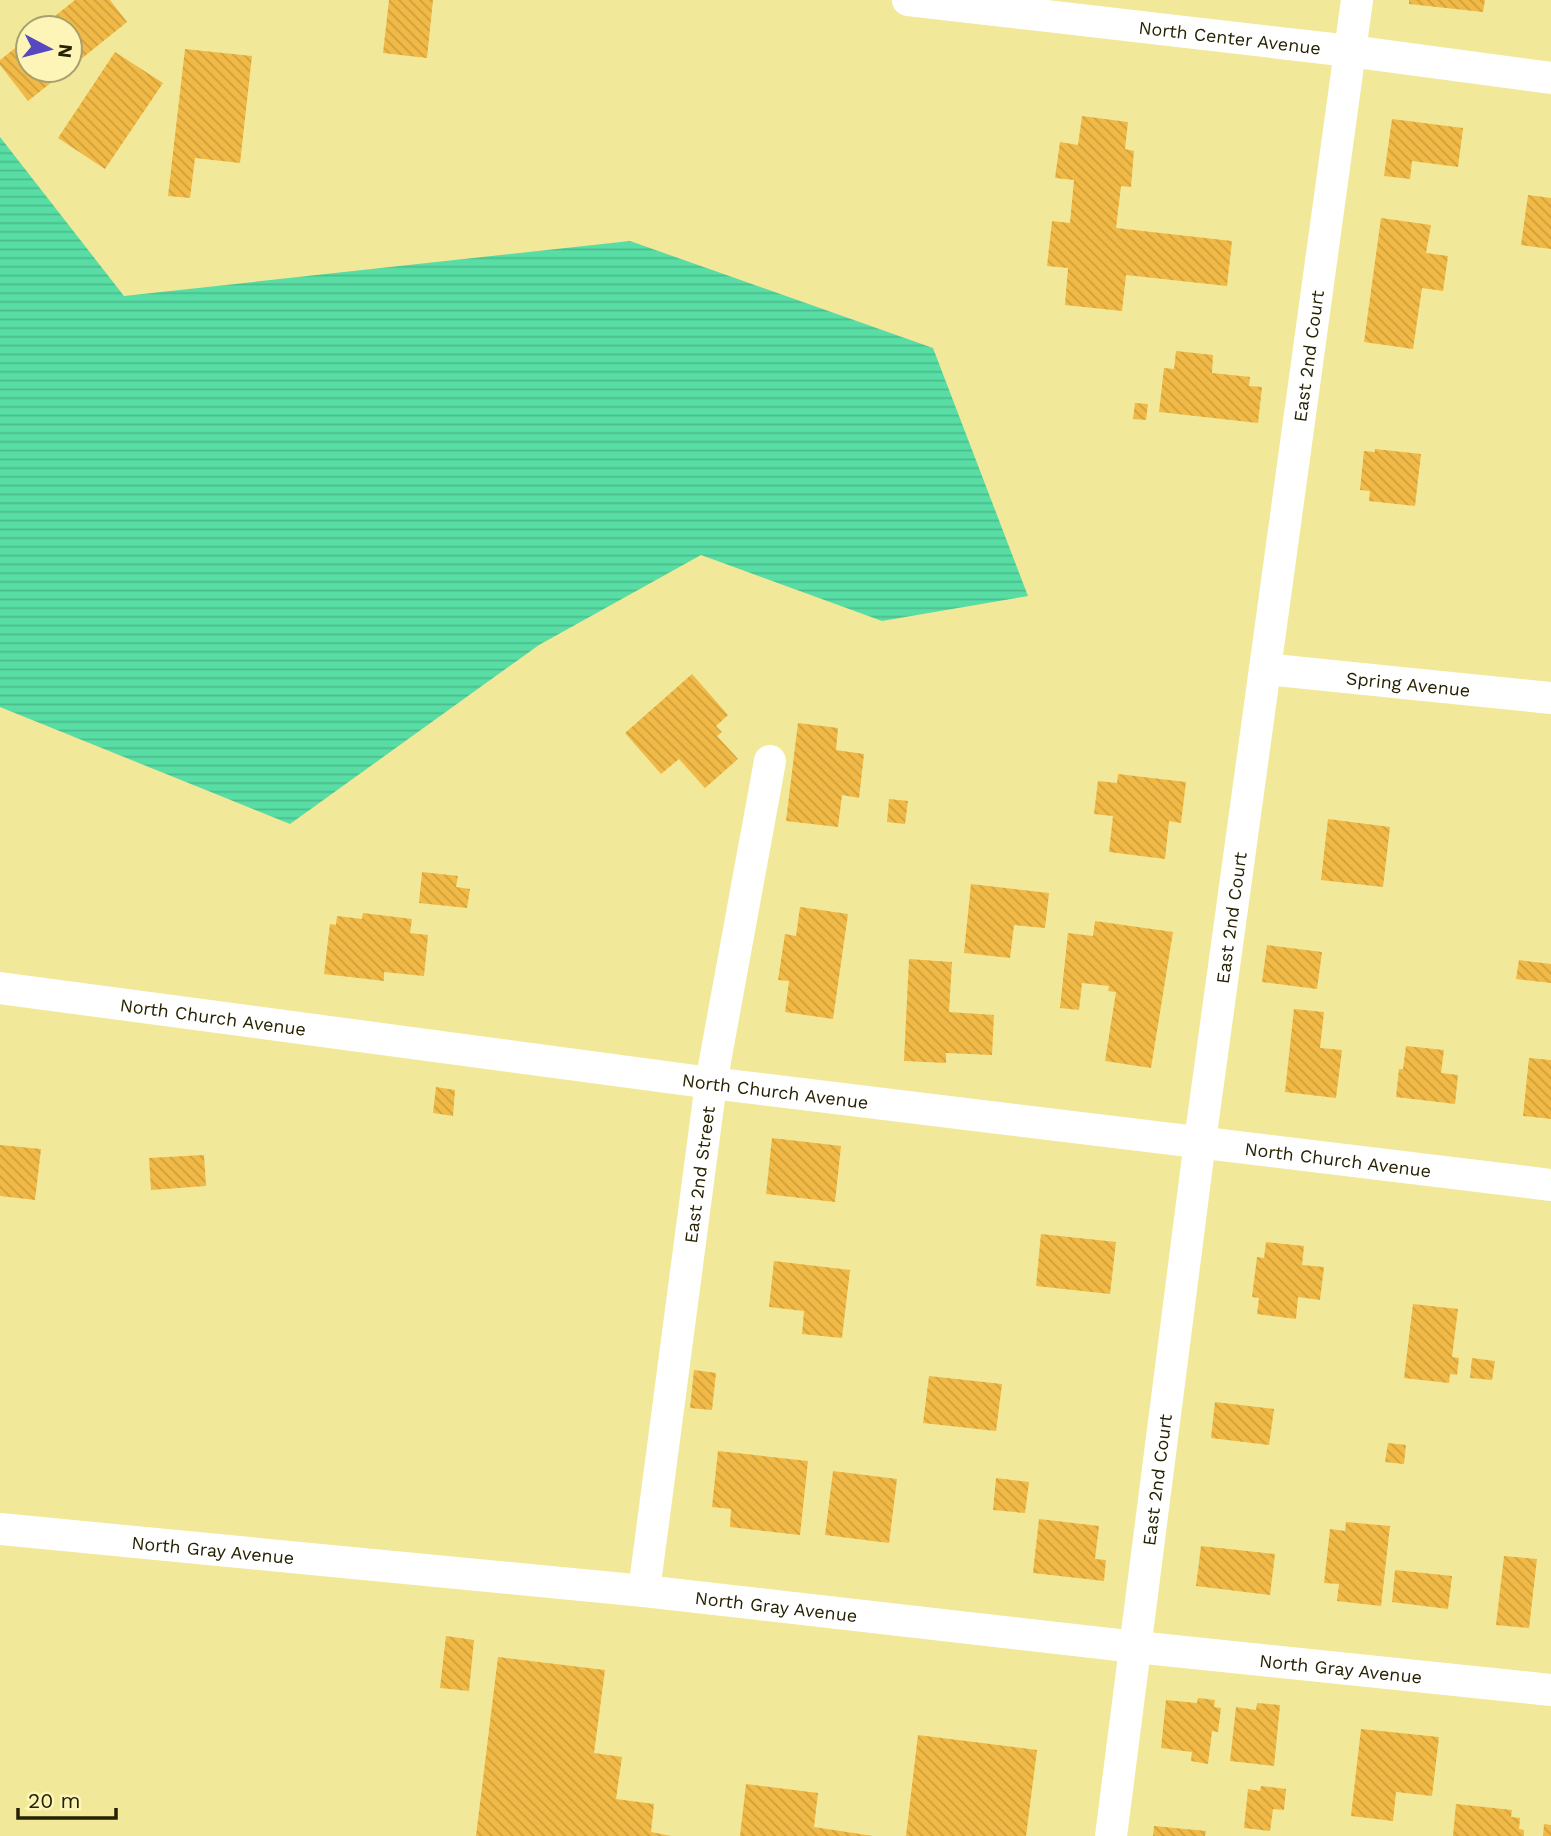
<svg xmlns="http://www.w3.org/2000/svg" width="1551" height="1836" viewBox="0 0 1551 1836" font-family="'Work Sans',sans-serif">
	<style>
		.water { fill: url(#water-rules) }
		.building { fill: url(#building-back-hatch) }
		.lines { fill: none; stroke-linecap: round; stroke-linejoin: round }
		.street { stroke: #fff; stroke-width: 32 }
		.labels { text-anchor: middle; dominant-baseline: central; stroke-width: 7; stroke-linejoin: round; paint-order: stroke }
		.street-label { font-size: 18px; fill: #252101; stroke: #fdf5b7 }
	</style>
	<defs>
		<pattern id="water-rules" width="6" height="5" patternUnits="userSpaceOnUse" patternTransform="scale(1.75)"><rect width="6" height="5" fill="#58dda5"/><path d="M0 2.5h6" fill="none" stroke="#4cbd8c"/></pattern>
		<pattern id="building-back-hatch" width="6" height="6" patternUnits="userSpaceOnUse" patternTransform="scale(1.75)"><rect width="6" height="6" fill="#f1b946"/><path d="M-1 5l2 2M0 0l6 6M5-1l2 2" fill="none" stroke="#ce9f3c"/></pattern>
	</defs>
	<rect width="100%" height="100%" fill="#f2e899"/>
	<polygon class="water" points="0,137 124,296 630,241 933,348 1028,596 882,621 701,555 539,645 290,824 0,707"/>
	<g class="building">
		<polygon points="75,0 110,0 127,22 70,68 70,28 40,28"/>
		<polygon points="389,0 433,0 427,58 383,53"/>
		<polygon points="1409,0 1485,0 1483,12 1409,4"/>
		<polygon points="28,38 28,70 67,70 28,101 0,65 0,60"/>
		<polygon points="185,49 252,56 240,163 195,158 190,198 168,196"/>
		<polygon points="115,52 163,83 105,169 58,138"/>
		<polygon points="1082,116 1128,122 1125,149 1134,151 1131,187 1121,186 1116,228 1232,241 1227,286 1126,275 1122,311 1065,305 1068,268 1047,266 1052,221 1070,223 1074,180 1055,178 1060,142 1078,145"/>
		<polygon points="1392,119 1463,128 1458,167 1412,161 1410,179 1384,176"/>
		<polygon points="1528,195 1551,198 1551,249 1521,245"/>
		<polygon points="1381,218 1431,225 1426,253 1448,256 1443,291 1422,288 1413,349 1364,342"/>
		<polygon points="1176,351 1213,355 1212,373 1250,377 1249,386 1262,387 1258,423 1159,412 1164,368 1174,369"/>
		<polygon points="1135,403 1148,404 1146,420 1133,419"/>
		<polygon points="1375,449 1421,454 1415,506 1369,501 1370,491 1360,490 1364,451 1375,452"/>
		<polygon points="692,674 728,715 716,726 722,732 717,736 738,759 705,788 679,759 661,774 625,733"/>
		<polygon points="798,723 838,728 836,750 864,754 859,798 842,795 838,827 786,821"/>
		<polygon points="1118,774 1186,782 1181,823 1169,821 1165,859 1109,852 1113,816 1094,814 1098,781 1117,783"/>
		<polygon points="889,799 908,801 905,824 887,822"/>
		<polygon points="1328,819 1390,827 1383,887 1321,880"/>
		<polygon points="422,872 458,876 456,887 470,889 467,908 419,903"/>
		<polygon points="971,884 1049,893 1045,928 1014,925 1010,958 964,953"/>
		<polygon points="800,907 848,914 833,1019 785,1012 789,981 778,980 785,934 796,936"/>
		<polygon points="363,913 412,919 410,933 428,935 424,976 384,972 384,981 324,974 330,924 336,925 337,916 362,919"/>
		<polygon points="1095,921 1173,932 1151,1068 1105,1061 1116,992 1108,991 1109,986 1082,983 1079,1010 1060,1008 1068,933 1093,936"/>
		<polygon points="1267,945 1322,952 1317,989 1262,982"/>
		<polygon points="909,959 952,962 949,1012 994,1015 992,1055 946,1053 946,1063 904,1061"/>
		<polygon points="1519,960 1551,964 1551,983 1516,979"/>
		<polygon points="1294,1009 1324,1012 1320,1048 1342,1050 1336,1098 1285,1092"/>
		<polygon points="1406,1046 1444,1050 1441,1073 1458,1075 1455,1104 1396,1097 1399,1069 1403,1069"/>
		<polygon points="1529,1058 1551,1060 1551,1119 1523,1116"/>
		<polygon points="436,1087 455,1090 453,1116 433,1113"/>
		<polygon points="772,1138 841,1146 835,1202 766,1194"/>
		<polygon points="0,1145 41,1149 35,1200 0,1196"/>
		<polygon points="204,1155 206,1186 151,1190 149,1158"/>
		<polygon points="1041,1234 1116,1242 1110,1294 1036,1286"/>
		<polygon points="1266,1242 1304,1246 1302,1265 1324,1267 1320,1300 1298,1297 1296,1319 1257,1314 1259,1298 1252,1297 1257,1257 1264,1258"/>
		<polygon points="774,1261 850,1270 842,1338 802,1334 804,1311 769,1307"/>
		<polygon points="1413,1304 1458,1309 1452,1357 1459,1358 1457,1375 1450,1374 1449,1383 1404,1378"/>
		<polygon points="1472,1358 1495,1361 1492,1380 1470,1378"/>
		<polygon points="694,1370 716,1373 712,1410 690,1408"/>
		<polygon points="929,1376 1002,1384 996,1431 923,1423"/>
		<polygon points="1215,1402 1274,1409 1269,1445 1211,1438"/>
		<polygon points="1388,1443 1406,1445 1404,1464 1385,1462"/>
		<polygon points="718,1451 808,1461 800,1535 730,1527 731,1509 712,1507"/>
		<polygon points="833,1471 897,1479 889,1543 825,1535"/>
		<polygon points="996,1478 1029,1482 1025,1513 993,1510"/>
		<polygon points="1039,1519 1099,1526 1095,1559 1106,1560 1104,1581 1033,1573"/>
		<polygon points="1346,1522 1390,1526 1381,1606 1337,1601 1339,1584 1324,1583 1330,1529 1345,1531"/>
		<polygon points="1201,1546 1275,1554 1270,1595 1196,1586"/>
		<polygon points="1504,1556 1537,1559 1529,1628 1496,1625"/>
		<polygon points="1395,1570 1452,1576 1448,1609 1392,1602"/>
		<polygon points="446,1636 474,1640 469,1691 440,1688"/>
		<polygon points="498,1657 605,1670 594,1753 622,1757 616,1799 654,1804 651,1832 671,1836 476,1836"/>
		<polygon points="1198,1698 1215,1700 1214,1707 1221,1708 1218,1732 1212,1731 1208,1764 1191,1761 1192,1752 1161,1748 1166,1700 1197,1703"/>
		<polygon points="1257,1703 1280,1705 1274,1766 1230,1761 1236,1707 1256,1710"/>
		<polygon points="1361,1729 1439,1737 1432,1796 1396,1792 1393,1821 1351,1816"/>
		<polygon points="918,1735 1037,1750 1026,1836 906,1836"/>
		<polygon points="746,1784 818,1793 814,1827 873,1836 740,1836"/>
		<polygon points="1261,1786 1286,1789 1284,1810 1273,1809 1270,1831 1244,1828 1248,1789 1260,1791"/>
		<polygon points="1456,1804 1512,1810 1511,1817 1520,1818 1519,1829 1524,1830 1524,1836 1453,1836"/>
		<polygon points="1544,1824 1551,1825 1551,1836 1543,1836"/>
		<polygon points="1154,1826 1206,1831 1205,1836 1153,1836"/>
	</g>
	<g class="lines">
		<g class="street">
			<path id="s1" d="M908,0L1350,51L1551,78"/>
			<path id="s2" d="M1265,669L1551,698"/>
			<path id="s3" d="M0,988L711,1083L1551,1185"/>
			<path id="s4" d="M0,1529L644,1591L1136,1647L1551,1690"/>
			<path id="s5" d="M644,1591L711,1083L770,761"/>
			<path id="s6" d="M1111,1836L1200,1141L1357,0"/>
		</g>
	</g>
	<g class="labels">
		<g class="street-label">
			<text stroke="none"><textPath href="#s1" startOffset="324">North Center Avenue</textPath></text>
			<text stroke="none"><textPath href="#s6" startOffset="1493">East 2nd Court</textPath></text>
			<text stroke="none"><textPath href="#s2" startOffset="144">Spring Avenue</textPath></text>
			<text stroke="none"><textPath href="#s6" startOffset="926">East 2nd Court</textPath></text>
			<text stroke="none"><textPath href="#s3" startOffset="215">North Church Avenue</textPath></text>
			<text stroke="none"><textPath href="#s3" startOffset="782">North Church Avenue</textPath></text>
			<text stroke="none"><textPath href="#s3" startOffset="1349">North Church Avenue</textPath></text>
			<text stroke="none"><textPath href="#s5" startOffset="420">East 2nd Street</textPath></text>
			<text stroke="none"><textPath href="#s6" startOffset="359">East 2nd Court</textPath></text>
			<text stroke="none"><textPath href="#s4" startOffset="214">North Gray Avenue</textPath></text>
			<text stroke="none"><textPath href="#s4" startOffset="780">North Gray Avenue</textPath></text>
			<text stroke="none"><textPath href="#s4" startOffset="1348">North Gray Avenue</textPath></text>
		</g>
	</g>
	<g transform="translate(49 49) rotate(97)"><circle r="33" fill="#fdf5b7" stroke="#a7a06e" stroke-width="2"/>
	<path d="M0-5L12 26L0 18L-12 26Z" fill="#5548c0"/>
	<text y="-10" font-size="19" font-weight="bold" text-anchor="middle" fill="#252101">N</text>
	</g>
	<path d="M18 1808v10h98v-10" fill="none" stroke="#252101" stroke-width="3.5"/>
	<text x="28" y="1808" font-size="21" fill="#252101" stroke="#fdf5b7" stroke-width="5" paint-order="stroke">20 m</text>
</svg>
